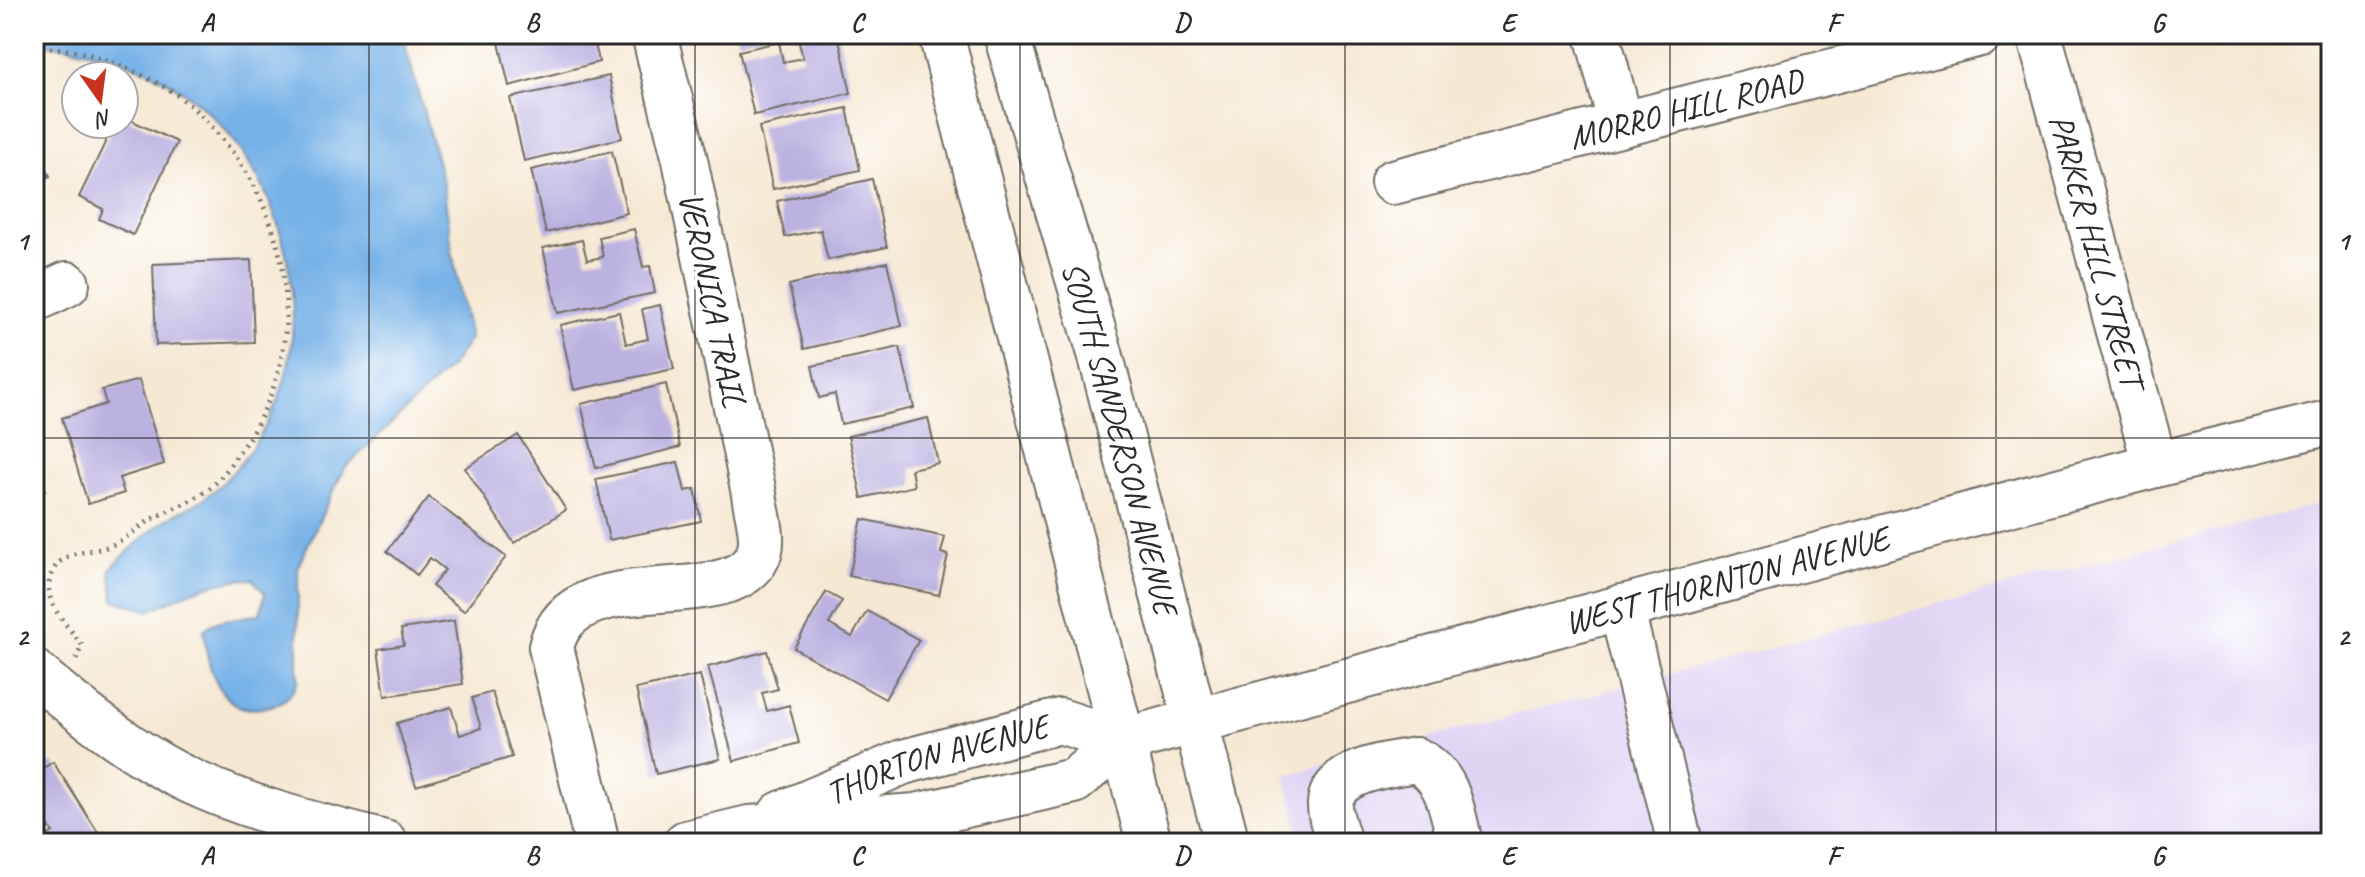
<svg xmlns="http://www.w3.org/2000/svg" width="2365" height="877" viewBox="0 0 2365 877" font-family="Caveat,sans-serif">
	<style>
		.built { fill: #e0d4f4 }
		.water { fill: #76b1e7; stroke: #506e89; stroke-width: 2 }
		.building { fill: #bcb2e1 }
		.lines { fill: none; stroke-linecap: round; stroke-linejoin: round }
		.minor-casing { stroke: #726e66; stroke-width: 48 }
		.major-casing { stroke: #726e66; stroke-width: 48 }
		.path { stroke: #726e66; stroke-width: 5; stroke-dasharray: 2 6; stroke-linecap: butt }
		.minor { stroke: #fff; stroke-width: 44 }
		.major { stroke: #fff; stroke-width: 44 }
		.grid { fill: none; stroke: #2b2b2b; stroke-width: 2; stroke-opacity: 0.55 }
		.labels { text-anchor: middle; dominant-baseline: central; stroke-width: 7; stroke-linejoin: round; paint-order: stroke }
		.street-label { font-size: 34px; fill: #2b2b2b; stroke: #fff }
		.neatline { fill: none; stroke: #2b2b2b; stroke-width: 3 }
		.grid-label { font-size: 26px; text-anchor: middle; font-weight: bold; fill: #2b2b2b }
	</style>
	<rect width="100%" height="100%" fill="#fff"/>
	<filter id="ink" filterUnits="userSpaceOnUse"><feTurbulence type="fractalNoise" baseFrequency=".0125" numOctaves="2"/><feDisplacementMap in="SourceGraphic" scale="16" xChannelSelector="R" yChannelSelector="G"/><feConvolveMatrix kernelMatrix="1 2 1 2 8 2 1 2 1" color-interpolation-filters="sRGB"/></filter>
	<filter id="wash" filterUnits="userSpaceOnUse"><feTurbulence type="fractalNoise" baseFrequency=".006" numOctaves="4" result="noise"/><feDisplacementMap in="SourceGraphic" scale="32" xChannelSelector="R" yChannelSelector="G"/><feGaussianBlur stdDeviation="1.8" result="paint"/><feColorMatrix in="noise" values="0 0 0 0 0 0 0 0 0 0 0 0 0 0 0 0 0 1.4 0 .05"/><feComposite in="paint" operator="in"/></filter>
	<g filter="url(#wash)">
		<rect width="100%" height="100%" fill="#f6e9d4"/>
		<polygon class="built" points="2331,501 2331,843 1302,843 1285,775"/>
		<path class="water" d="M34,34H402L443,182L453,257L470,339L452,365L345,468L334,489L298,566V680C292,696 284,703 267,707C219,719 207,667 204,630C216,617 243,619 260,614L265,593L253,579C212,579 184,594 149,611L114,600L110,569C126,554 142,537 160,524C172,514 188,509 202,500C231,480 258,444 273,411C325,299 271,136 161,78C121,56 80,47 34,43Z"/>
		<g id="blocks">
			<g class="building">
				<polygon points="497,34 593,34 599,62 509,86"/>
				<polygon points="736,34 762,34 762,35 738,41"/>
				<polygon points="818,34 838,34 851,93 754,115 739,51 779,42 783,62 803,58 798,39"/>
				<polygon points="609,76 622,138 524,161 510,98"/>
				<polygon points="847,108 860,170 773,189 759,127"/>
				<polygon points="124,117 177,142 133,235 99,219 103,209 79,197 114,124 124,124"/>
				<polygon points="34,146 50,176 34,184"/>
				<polygon points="612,151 627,213 546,233 531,170"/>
				<polygon points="872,179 887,247 828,260 821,230 785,237 777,201"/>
				<polygon points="634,229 643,267 650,266 655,293 558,313 543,248 582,240 587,260 603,257 599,237"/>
				<polygon points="251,260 254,342 156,345 153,264"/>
				<polygon points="887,262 902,326 804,349 789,285"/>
				<polygon points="660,305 674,369 574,390 560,325 619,312 626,344 648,339 642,309"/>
				<polygon points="900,347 914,408 841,424 835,394 819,398 812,366"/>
				<polygon points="139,380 164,464 119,478 124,493 88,504 62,418 106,404 102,390"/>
				<polygon points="666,384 680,447 596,468 581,404"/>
				<polygon points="928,418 938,463 911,469 914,486 862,498 848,436"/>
				<polygon points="518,435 566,510 514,543 465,468"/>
				<polygon points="678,462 685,491 695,489 701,521 609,540 596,479"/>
				<polygon points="34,465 45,490 34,495"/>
				<polygon points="429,497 506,557 464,611 432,586 445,570 430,558 417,575 387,551"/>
				<polygon points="862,519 945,537 941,553 948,555 939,595 849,576"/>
				<polygon points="826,592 842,601 829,624 852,637 867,611 919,640 885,699 794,648"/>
				<polygon points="454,621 463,684 385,696 378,649 404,645 401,629"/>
				<polygon points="767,651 778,689 762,693 767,711 789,705 799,743 734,761 708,667"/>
				<polygon points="700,675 720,759 656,774 636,689"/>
				<polygon points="492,692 512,757 416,786 397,723 451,707 460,735 481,728 472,698"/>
				<polygon points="53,762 105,843 37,843 53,832 34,807 34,774"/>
			</g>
		</g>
	</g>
	<g filter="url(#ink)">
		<use href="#blocks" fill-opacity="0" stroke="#726e66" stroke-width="2"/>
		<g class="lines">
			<g class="minor-casing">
				<g id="minor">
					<polyline points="1597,34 1621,124"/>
					<path id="s1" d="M2039,34L2155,465"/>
					<path id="s2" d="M1393,182L1980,34"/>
					<polyline points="34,300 67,284"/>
					<polyline points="1621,607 1680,843"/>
					<path d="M34,672C76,708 125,747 174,773C240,807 315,825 385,843"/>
					<path id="s3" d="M781,814L903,762L1060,721L1122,741"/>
					<path d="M597,843L551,647C572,554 740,621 760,550C764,533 756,511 754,494L685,160L654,34"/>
					<path id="s4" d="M686,843L749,828L916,816L1074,781L1122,741L2155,465L2331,422"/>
					<path d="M1339,843C1336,832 1330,818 1330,806C1329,771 1390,764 1416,760C1449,775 1452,811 1460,843"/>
				</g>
			</g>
			<g class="major-casing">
				<g id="major">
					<polyline points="941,34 1149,843"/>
					<path id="s5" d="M1006,34L1100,353L1227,843"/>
				</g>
			</g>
			<path class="path" d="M34,48C78,45 128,66 166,88C195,105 219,133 238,160C298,248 305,362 241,449C231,464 221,480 206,491C190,503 170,509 152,519C139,527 126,539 112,545C92,554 64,548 53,571C38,601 67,623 82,645L76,660"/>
			<use href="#minor" class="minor"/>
			<use href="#major" class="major"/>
		</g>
	</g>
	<path class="grid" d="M369,34V843M695,34V843M1020,34V843M1345,34V843M1670,34V843M1996,34V843M34,438H2331"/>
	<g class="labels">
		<g class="street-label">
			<text stroke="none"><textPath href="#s2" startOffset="302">MORRO HILL ROAD</textPath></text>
			<text stroke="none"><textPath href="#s1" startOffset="224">PARKER HILL STREET</textPath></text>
			<text transform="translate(713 299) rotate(78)">VERONICA TRAIL</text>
			<text stroke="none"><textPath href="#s5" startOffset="420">SOUTH SANDERSON AVENUE</textPath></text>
			<text stroke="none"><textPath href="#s4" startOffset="1082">WEST THORNTON AVENUE</textPath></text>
			<text stroke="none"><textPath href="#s3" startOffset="166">THORTON AVENUE</textPath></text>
		</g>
	</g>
	<rect width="2365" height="877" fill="none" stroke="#fff" stroke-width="88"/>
	<g transform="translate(100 100) rotate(166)"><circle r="38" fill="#ffffff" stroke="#aaaaaa" stroke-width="2"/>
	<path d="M0-6L14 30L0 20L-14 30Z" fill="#c8321e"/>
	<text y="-12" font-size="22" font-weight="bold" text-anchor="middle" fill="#2b2b2b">N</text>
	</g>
	<rect x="44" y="44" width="2277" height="789" class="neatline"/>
	<g class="grid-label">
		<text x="207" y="31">A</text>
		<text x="532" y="31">B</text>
		<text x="857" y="31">C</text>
		<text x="1182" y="31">D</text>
		<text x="1508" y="31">E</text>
		<text x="1833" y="31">F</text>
		<text x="2158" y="31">G</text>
		<text x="22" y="250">1</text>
		<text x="2343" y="250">1</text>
		<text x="22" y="645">2</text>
		<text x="2343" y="645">2</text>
		<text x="207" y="864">A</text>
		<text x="532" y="864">B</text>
		<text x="857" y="864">C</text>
		<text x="1182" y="864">D</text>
		<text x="1508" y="864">E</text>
		<text x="1833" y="864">F</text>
		<text x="2158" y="864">G</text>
	</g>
</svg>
